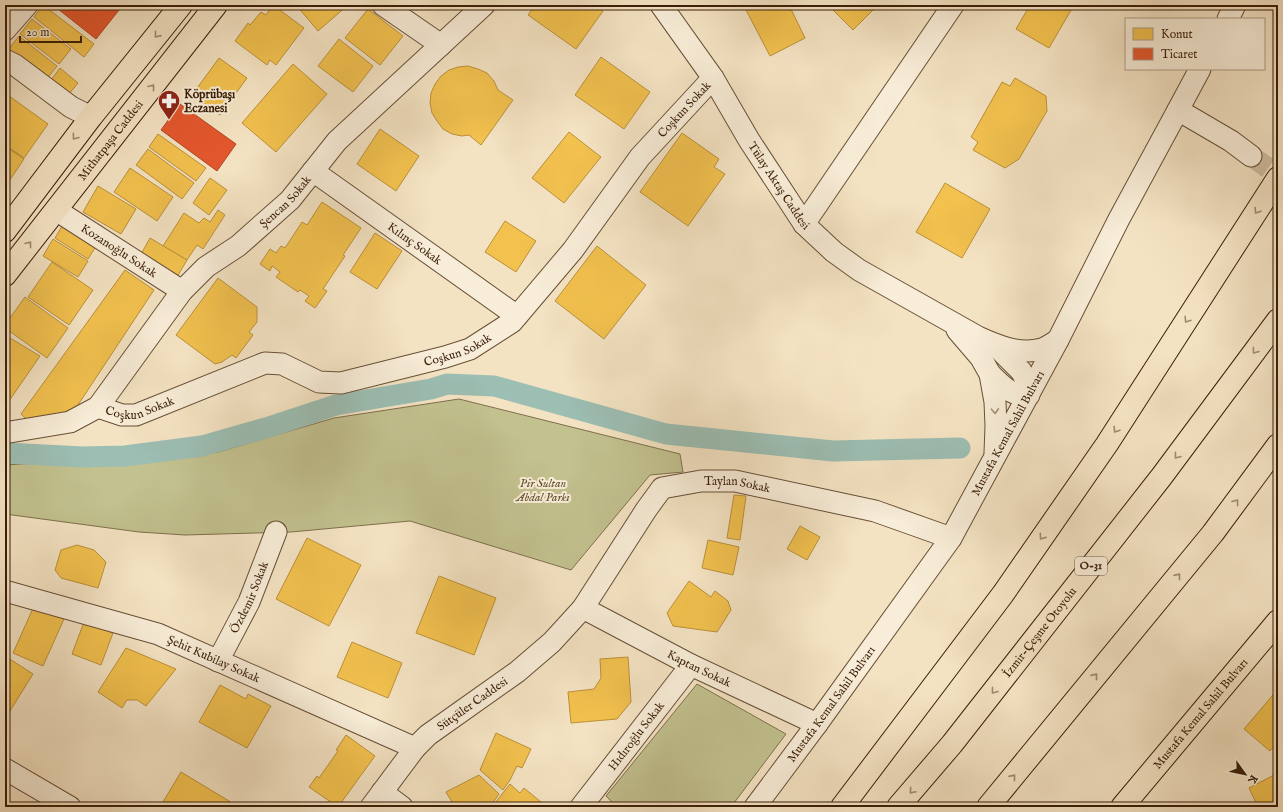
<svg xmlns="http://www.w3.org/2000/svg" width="1283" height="812" viewBox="0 0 1283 812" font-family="'IM FELL English',serif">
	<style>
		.green { fill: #c2c18f; stroke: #7e704c }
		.homes { fill: #f2c14e; stroke: #bb9039 }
		.shops { fill: #e4572e; stroke: #b14623 }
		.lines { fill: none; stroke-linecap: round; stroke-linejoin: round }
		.canal { stroke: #9cbeb3; stroke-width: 21 }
		.minor-tunnel { stroke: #cfbc9e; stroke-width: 21; stroke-dasharray: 21 10; stroke-linecap: butt }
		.minor-casing { stroke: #684f37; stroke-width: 23 }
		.major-casing { stroke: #3a1e08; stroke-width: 24 }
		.highway-casing { stroke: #3a1e08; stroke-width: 24 }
		.minor { stroke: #f8edd8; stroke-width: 21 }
		.major { stroke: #f4e3c3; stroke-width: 22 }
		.highway { stroke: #f4e3c3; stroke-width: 22 }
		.oneway { stroke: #a08a6f }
		.oneway2 { stroke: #a2907a }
		.labels { text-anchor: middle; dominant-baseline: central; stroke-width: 4; stroke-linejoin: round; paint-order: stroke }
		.shield { fill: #f8edd8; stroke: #735c46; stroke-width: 1 }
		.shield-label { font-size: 11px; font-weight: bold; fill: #3a1e08 }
		.poi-label { font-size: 12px; font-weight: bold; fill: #3a1e08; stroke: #f8edd8; text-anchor: start }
		.street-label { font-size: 12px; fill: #3a1e08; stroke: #f8edd8 }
		.park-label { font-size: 12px; font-style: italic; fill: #634f30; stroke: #f8edd8 }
	</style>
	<rect width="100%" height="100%" fill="#f4e3c3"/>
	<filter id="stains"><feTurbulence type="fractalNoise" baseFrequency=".005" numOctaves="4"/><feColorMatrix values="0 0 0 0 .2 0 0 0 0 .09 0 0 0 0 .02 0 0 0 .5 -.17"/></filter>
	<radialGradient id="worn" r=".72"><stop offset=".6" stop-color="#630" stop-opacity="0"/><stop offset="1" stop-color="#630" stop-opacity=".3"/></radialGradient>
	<g class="green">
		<polygon points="459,399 680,454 683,472 650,475 571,570 410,521 291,532 185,535 139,532 5,514 5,465 218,452 334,418"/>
		<polygon points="697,684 786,734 731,807 617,807 606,796"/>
	</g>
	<g class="homes">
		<polygon points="43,5 94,44 84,57 34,17"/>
		<polygon points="273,5 304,28 276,65 270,60 267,65 235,41 248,23 250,25 261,12 266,15"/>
		<polygon points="296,5 348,5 318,31"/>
		<polygon points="535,5 594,5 603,11 576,49 528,15"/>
		<polygon points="755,5 789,5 805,38 770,56 746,10"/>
		<polygon points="828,5 878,5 853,30"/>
		<polygon points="1030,5 1074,5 1049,48 1016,29"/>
		<polygon points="368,9 403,36 380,65 345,38"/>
		<polygon points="32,19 71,49 59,64 20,34"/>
		<polygon points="19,36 57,66 46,80 8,50"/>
		<polygon points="339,39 373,66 353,92 318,66"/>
		<polygon points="601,57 650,92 624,129 575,95"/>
		<polygon points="219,58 247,78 220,115 192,95"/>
		<polygon points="293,64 327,94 276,152 242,123"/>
		<polygon points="468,66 478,69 487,73 494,81 498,90 513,100 481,145 469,135 462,136 452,134 443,129 437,121 432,113 430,103 431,93 435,84 441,76 449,70 458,67"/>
		<polygon points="60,68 78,83 69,94 51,80"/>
		<polygon points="1015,78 1046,96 1047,111 1019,159 1005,168 973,150 978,142 971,137 1002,82 1010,86"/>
		<polygon points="5,93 48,124 24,158 5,145"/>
		<polygon points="380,129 419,156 396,191 357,164"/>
		<polygon points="569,132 601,157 564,203 532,178"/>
		<polygon points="682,133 719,159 714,167 725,174 688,226 640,192"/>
		<polygon points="158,134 206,168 196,181 149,147"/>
		<polygon points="5,146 24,159 5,187"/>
		<polygon points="148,149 194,183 182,199 136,165"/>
		<polygon points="130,168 173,197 157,221 114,192"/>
		<polygon points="210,178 227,190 209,215 193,203"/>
		<polygon points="945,183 990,209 962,258 916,232"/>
		<polygon points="98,186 136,209 121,234 83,212"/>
		<polygon points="322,202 361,228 343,255 345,256 323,289 327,291 315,308 305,301 309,296 300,290 298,292 276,277 280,272 272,266 270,271 260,264 270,249 276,253 281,246 285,248 302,222 307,225"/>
		<polygon points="218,210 225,215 203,249 197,245 187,260 163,246 184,213 199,223 204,218 210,222"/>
		<polygon points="65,221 98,243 88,259 55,238"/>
		<polygon points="505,221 536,241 516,272 485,252"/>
		<polygon points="375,233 402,251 377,289 350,272"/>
		<polygon points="150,238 187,260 177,277 140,256"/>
		<polygon points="53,239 88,261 78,277 43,256"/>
		<polygon points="597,246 646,285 604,339 555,301"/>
		<polygon points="52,262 93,290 69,325 28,297"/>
		<polygon points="125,270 154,290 70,417 29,422 21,414"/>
		<polygon points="218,278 257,307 257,322 249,332 253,335 236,358 232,355 222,362 215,364 176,335"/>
		<polygon points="25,297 68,328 47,358 5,328 5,325"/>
		<polygon points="5,335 40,356 9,401 5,399"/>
		<polygon points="734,495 746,496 740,540 727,538"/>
		<polygon points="800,526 820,537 807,560 787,549"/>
		<polygon points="307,538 361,565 329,626 276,599"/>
		<polygon points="708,540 739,547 733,575 702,568"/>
		<polygon points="77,545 94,550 106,562 98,588 61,578 55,570 61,550"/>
		<polygon points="439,576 496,598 474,655 416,633"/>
		<polygon points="689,581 711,597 715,591 728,601 731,610 717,632 673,626 667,613"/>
		<polygon points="34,606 64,619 43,666 13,653"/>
		<polygon points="84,622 113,633 101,665 72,654"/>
		<polygon points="352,642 402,663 388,698 337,677"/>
		<polygon points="126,648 176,669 146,706 137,700 127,700 122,708 98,692"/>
		<polygon points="5,656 33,674 5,719"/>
		<polygon points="628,657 631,702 617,719 571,723 568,692 594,689 601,678 600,659"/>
		<polygon points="220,685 246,699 248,694 271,706 247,748 199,722"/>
		<polygon points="1278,689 1278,741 1270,751 1244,729"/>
		<polygon points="496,733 531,749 522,768 517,766 510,780 503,790 480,770"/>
		<polygon points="346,735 375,756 338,807 309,787 317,776 319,778 338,751 336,750"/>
		<polygon points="181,772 234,804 232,807 160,807"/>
		<polygon points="1278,773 1278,807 1258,807 1249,788"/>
		<polygon points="479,775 499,794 492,804 486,807 455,807 446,792"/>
		<polygon points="510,784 520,793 524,788 547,807 500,807 495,803"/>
	</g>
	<g class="shops">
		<polygon points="53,5 123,5 96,39"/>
		<polygon points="180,104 236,144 217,171 161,130"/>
	</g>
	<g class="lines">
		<polyline class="canal" points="5,453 83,457 125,456 202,446 269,427 336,405 431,389 447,384 494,386 666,434 833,451 960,448"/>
		<polyline class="minor-tunnel" points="1251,156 1278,175"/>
		<g class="minor-casing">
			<g id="minor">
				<polyline points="383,5 441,45"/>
				<path id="s1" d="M661,5L713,78L749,140L804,224L834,252L859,270L978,337C998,346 1019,355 1042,349C1047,347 1053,343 1058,340"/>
				<polyline points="1228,19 1235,5"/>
				<polyline points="5,30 27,5"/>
				<polyline points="5,60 15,65 71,107 91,117"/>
				<polyline points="1178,110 1200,69"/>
				<path id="s2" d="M313,171L517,316"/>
				<path id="s3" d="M56,210L182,291"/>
				<polyline points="804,224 953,5"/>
				<polyline points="957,330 981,358 990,374 995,402 996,426 995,453"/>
				<path d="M990,374C1003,386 1010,396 1029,395L1026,380L1021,371L996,346"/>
				<path id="s4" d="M98,407L122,415H136L265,363L282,364L319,382L341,383L445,357L470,349L512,322L573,250L640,157L713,78"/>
				<path id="s5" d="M10,432L70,422L98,407L182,291L206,267L238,246L290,200L337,141L484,5"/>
				<path id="s6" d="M5,591L158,634L415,748"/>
				<path id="s7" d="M583,608L691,665L817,724"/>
				<path id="s8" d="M218,661L249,602L276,532"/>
				<polyline points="5,769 70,807"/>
				<polyline points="382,792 402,807"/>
				<path id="s9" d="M371,807L415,748L428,735L517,672L552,642L583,608L646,510L662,488L701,481H735L875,511L951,538"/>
				<path id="s10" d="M581,807L691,665"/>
				<path id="s11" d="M755,807L817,724L951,538L1058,340L1119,219L1178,110L1231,141L1251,156"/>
			</g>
		</g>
		<g class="major-casing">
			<g id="major">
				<polyline points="5,231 91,117 181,5"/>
				<path id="s12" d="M5,275L216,5"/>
				<path id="s13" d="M1122,807L1278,621"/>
			</g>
		</g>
		<g class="highway-casing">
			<g id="highway">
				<polyline points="842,807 1003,594 1107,444 1278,178"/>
				<path id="s14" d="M898,807L952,744L1162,476L1278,320"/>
				<polyline points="988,807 1213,533 1278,445"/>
			</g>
		</g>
		<use href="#minor" class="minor"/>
		<use href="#major" class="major"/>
		<use href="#highway" class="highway"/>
	</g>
	<defs><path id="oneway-chevron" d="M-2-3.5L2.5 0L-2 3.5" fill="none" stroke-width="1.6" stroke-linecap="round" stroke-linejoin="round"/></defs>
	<g class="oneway">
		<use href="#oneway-chevron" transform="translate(157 35) rotate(129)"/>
		<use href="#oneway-chevron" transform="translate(152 87) rotate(-52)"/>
		<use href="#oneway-chevron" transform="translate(75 137) rotate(127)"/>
		<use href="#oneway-chevron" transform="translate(1257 211) rotate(122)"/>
		<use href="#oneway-chevron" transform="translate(29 244) rotate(-52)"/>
		<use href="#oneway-chevron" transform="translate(1187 320) rotate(123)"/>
		<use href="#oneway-chevron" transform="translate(1255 351) rotate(127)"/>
		<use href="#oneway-chevron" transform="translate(1116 430) rotate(123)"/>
		<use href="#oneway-chevron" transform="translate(1177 456) rotate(127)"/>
		<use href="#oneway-chevron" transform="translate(1236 502) rotate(-53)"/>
		<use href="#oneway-chevron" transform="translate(1042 537) rotate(125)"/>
		<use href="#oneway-chevron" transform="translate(1178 576) rotate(-51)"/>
		<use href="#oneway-chevron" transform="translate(1095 676) rotate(-51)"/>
		<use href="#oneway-chevron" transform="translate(994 691) rotate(128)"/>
		<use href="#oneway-chevron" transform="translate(1013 777) rotate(-51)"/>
		<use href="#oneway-chevron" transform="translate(912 791) rotate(131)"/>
	</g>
	<use class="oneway2" href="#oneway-chevron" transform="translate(995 411) rotate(87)"/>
	<defs>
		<g id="pharmacy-pin" transform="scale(1.15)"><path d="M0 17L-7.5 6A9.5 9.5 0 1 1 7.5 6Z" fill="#8f2418" stroke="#f8edd8"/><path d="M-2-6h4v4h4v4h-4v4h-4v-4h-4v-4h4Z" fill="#fff"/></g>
	</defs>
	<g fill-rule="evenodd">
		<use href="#pharmacy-pin" x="169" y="101"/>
	</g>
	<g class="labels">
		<rect class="shield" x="1075" y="557" width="32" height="18" rx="3"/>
		<g class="shield-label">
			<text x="1091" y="566">O-31</text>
		</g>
		<g class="poi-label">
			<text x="184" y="94">Köprübaşı<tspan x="184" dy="14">Eczanesi</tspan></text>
		</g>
		<g class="street-label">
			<text stroke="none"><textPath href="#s4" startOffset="716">Coşkun Sokak</textPath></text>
			<text stroke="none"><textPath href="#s12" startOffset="171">Mithatpaşa Caddesi</textPath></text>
			<text stroke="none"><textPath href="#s1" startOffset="216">Tülay Aktaş Caddesi</textPath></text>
			<text stroke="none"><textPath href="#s5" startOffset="373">Şencan Sokak</textPath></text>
			<text stroke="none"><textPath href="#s2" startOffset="125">Kılınç Sokak</textPath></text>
			<text stroke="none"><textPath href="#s3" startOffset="75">Kozanoğlu Sokak</textPath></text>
			<text stroke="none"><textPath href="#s4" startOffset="380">Coşkun Sokak</textPath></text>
			<text stroke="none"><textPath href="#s4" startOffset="44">Coşkun Sokak</textPath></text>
			<text stroke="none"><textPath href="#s11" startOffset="452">Mustafa Kemal Sahil Bulvarı</textPath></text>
			<text stroke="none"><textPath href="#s9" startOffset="513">Taylan Sokak</textPath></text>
			<text stroke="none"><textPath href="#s8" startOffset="71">Özdemir Sokak</textPath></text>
			<text stroke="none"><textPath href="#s14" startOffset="225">İzmir-Çeşme Otoyolu</textPath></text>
			<text stroke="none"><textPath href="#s6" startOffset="220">Şehit Kubilay Sokak</textPath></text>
			<text stroke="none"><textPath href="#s7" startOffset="131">Kaptan Sokak</textPath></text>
			<text stroke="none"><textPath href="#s9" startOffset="146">Sütçüler Caddesi</textPath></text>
			<text stroke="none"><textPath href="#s11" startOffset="128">Mustafa Kemal Sahil Bulvarı</textPath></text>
			<text stroke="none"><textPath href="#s13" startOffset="122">Mustafa Kemal Sahil Bulvarı</textPath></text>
			<text stroke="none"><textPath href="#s10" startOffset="90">Hıdıroğlu Sokak</textPath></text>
		</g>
		<g class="park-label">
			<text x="543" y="483">Pir Sultan<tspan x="543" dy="14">Abdal Parkı</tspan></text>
		</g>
	</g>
	<rect width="1283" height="812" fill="none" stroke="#f4e3c3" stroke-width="20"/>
	<rect x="6" y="6" width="1271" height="800" fill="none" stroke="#3a1e08" stroke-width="2"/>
	<rect x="10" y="10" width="1263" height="792" fill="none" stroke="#3a1e08"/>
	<rect x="1125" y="18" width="140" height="52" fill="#f8edd8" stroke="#ac9a85"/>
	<rect x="1133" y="28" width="20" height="12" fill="#f2c14e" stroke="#ac9a85"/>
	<text x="1161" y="38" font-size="12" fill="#3a1e08">Konut</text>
	<rect x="1133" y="48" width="20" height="12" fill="#e4572e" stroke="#ac9a85"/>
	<text x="1161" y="58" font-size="12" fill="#3a1e08">Ticaret</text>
	<g transform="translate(1245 774) rotate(123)" stroke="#f8edd8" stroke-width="3" paint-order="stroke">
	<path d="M0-3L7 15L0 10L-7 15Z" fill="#3a1e08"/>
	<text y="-6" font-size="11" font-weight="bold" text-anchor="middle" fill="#3a1e08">K</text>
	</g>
	<path d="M20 36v6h61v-6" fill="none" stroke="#3a1e08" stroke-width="2"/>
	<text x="26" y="36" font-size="12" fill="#3a1e08" stroke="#f8edd8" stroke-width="3" paint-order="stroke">20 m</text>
	<rect width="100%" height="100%" filter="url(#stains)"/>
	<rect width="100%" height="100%" fill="url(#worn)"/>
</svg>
